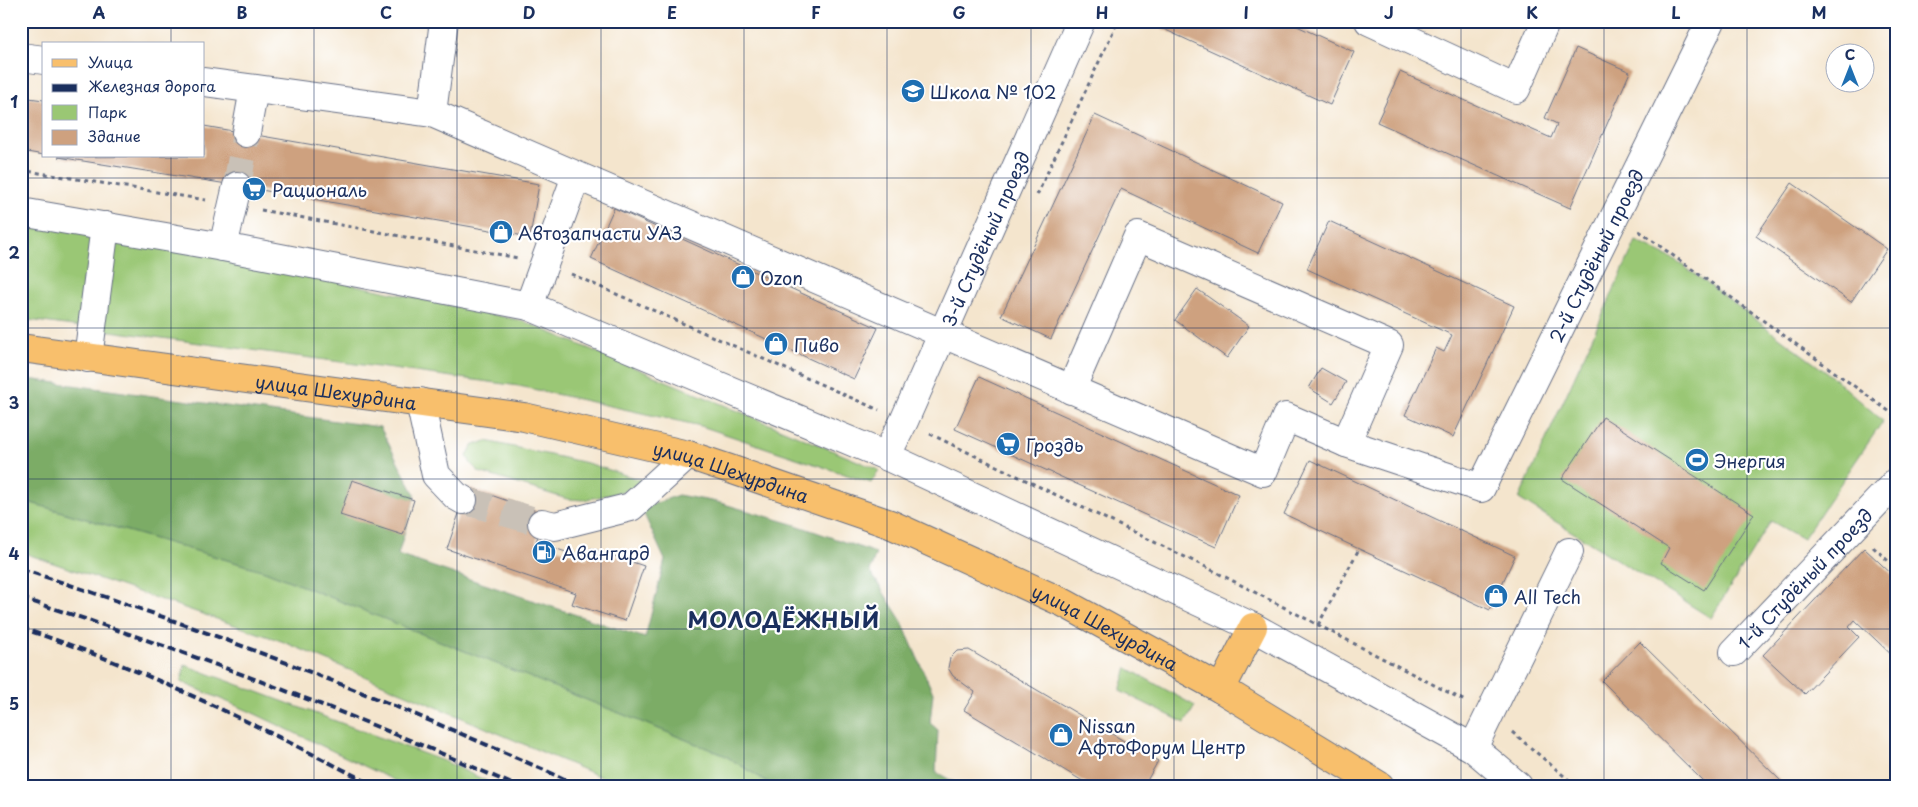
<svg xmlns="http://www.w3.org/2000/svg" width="1918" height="807" viewBox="0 0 1918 807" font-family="'Playpen Sans',sans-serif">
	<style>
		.green { fill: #9ac774; stroke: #5a7b69 }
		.forest { fill: #7bac66; stroke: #4b6e62 }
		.building { fill: #cea17f }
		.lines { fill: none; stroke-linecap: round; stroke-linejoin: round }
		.minor-tunnel { stroke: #c9c1b7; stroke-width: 28; stroke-dasharray: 28 14; stroke-linecap: butt }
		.minor-casing { stroke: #676f85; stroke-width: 30 }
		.major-casing { stroke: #676f85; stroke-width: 30 }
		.path { stroke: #676f85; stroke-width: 3; stroke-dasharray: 4 4; stroke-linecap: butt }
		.minor { stroke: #fff; stroke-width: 28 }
		.major { stroke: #f8bf6c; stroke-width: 28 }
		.rail { stroke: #1b2f5e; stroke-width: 4; stroke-dasharray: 8 4; stroke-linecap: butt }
		.grid { fill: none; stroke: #1b2f5e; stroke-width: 1; stroke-opacity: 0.55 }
		.labels { text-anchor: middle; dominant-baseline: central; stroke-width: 4.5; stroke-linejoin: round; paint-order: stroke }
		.poi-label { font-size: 18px; fill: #1b2f5e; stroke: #fff; text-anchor: start }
		.street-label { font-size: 18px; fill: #1b2f5e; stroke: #fff }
		.district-label { font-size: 22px; font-weight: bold; letter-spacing: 1px; fill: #1b2f5e; stroke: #fff }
		.neatline { fill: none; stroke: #1b2f5e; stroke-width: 2 }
		.grid-label { font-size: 16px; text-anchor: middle; font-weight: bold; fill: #1b2f5e }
	</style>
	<rect width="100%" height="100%" fill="#fff"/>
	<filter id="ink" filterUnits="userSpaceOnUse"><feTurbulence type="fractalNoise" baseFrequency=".02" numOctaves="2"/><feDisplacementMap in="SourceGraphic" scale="10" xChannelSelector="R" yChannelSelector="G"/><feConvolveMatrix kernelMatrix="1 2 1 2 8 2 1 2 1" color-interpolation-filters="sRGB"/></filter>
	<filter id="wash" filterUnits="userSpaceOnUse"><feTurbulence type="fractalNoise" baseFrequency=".0096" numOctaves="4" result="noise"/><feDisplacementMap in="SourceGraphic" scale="20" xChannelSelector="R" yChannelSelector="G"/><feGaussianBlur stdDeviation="1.12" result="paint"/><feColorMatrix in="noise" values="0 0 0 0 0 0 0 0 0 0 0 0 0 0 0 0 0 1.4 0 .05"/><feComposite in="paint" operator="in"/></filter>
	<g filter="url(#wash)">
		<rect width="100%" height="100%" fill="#f4e5cd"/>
		<g class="green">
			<polygon points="21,221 220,256 523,321 879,470 871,483 701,426 519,386 21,319"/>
			<polygon points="1636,241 1677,261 1834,378 1883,421 1803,539 1771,521 1711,618 1519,499"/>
			<polygon points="486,441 587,463 641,480 630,489 613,494 584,500 567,499 479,472 471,464 467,456 472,446"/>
			<polygon points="21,500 265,571 724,755 774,786 622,786 284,642 21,552"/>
			<polygon points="185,665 446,762 497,786 406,786 251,712 181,682"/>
			<polygon points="1127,668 1195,706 1185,723 1120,691"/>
		</g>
		<polygon class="forest" points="21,378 380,427 415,495 398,555 645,638 665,560 644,514 646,507 678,495 717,502 793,524 876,553 870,571 901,620 933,693 930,723 938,730 936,772 961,786 774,786 724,755 265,571 21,500"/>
		<g id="blocks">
			<g class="building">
				<polygon points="1146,21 1286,21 1354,52 1330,105"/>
				<polygon points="1576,48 1630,72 1570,208 1377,122 1400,72 1551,138 1557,124 1545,118"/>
				<polygon points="21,97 44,100 44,155 21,151"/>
				<polygon points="1095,115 1282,202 1258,253 1121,189 1051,339 1001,316"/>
				<polygon points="204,126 539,184 530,237 221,183 58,157 204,156"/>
				<polygon points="1792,183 1887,249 1851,302 1756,236"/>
				<polygon points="614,208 878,328 854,379 591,259"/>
				<polygon points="1329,221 1514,306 1453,437 1405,415 1436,348 1444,352 1452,335 1307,269"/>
				<polygon points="1197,289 1249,326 1227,358 1175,320"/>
				<polygon points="1321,368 1346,382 1333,403 1309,388"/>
				<polygon points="979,377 1239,495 1216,547 955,429"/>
				<polygon points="1603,417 1754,514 1704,590 1661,563 1669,548 1562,479"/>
				<polygon points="1310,460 1515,556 1490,610 1284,514"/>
				<polygon points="352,480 414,500 403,535 340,515"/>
				<polygon points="468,487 545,514 536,542 587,559 591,548 644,566 625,621 572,604 576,593 447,549"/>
				<polygon points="1864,548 1897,579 1897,660 1855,620 1849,627 1859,637 1805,694 1763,655"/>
				<polygon points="1640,642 1786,786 1708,786 1602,681"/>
				<polygon points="969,650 1158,761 1144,786 1091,786 964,710 975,692 953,676 948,668 950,658 957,651"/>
			</g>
		</g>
	</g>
	<g filter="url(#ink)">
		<use href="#blocks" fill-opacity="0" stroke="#676f85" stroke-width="1"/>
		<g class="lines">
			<g class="minor-tunnel">
				<polyline points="237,186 246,133"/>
				<polyline points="463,500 542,523"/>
			</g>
			<g class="minor-casing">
				<g id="minor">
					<polyline points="1369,21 1516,89 1546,21"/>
					<polyline points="21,57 44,60"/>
					<path id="s1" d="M204,82L432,113L1263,472L1286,417L1346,443L1481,488L1711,21"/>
					<polyline points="432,113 444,21"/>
					<polyline points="246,133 254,89"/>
					<polyline points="21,212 223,247 529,306 886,456 1253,627 1473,748 1518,786"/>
					<polyline points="223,247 237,186"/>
					<polyline points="529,306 576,176"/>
					<polyline points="88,358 105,226"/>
					<polyline points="1071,390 1138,236 1389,345 1346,443"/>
					<polyline points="420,402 436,475 456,496 463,500"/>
					<path id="s2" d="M886,456L904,421L1081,21"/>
					<polyline points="542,523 555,526 631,507 688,455"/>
					<path id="s3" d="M1734,652L1897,481"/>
					<polyline points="1473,748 1569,552"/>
				</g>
			</g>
			<g class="major-casing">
				<g id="major">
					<path id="s4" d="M21,348L524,417L688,455L727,468L890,524L1064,603L1221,689L1380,786"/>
					<polyline points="1221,689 1253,627"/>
				</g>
			</g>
			<g class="path">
				<polyline points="21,170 206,200"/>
				<polyline points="1037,195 1118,21"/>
				<polyline points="261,210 518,258"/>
				<polyline points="1639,231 1897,417"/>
				<polyline points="571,274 879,410"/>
				<polyline points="930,434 1208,568 1465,701"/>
				<polyline points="1873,547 1897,569"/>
				<polyline points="1318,625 1359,549"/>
				<polyline points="1512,732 1576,786"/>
			</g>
			<use href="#minor" class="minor"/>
			<use href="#major" class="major"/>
			<g class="rail">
				<path d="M21,569C212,630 398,704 580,786"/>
				<path d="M21,598C189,652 355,714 516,786"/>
				<path d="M21,628C144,668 260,727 375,786"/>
			</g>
		</g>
	</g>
	<path class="grid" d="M171,21V44M314,21V786M457,21V786M601,21V786M744,21V786M887,21V786M1031,21V786M1174,21V786M1317,21V786M1461,21V786M1604,21V786M1747,21V786M171,156V786M21,178H1897M21,328H1897M21,479H1897M21,629H1897"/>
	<defs>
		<g id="school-disc" transform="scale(1.25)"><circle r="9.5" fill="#1f6fb2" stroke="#fff"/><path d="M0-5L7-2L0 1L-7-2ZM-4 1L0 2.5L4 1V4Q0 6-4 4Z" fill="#fff"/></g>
		<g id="supermarket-disc" transform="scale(1.25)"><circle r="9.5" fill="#1f6fb2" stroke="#fff"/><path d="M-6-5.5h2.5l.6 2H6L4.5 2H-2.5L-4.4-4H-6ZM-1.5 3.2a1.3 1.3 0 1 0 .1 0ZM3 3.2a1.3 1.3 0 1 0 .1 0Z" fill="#fff"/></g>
		<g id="shop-disc" transform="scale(1.25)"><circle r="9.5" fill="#1f6fb2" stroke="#fff"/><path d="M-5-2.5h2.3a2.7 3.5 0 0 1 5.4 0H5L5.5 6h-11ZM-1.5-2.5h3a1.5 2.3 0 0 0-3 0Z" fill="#fff"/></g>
		<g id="stadium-disc" transform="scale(1.25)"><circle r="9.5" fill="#1f6fb2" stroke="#fff"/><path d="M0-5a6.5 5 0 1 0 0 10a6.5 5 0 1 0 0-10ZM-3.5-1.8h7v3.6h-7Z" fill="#fff"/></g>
		<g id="fuel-disc" transform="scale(1.25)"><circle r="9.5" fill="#1f6fb2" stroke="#fff"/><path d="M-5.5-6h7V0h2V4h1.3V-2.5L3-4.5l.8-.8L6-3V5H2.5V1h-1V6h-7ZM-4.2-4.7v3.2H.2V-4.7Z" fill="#fff"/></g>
	</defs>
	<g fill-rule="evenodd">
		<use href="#school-disc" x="913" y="91"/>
		<use href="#supermarket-disc" x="254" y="189"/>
		<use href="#shop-disc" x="501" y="232"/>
		<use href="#shop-disc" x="743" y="277"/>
		<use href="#shop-disc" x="776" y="344"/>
		<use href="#supermarket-disc" x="1008" y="444"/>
		<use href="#stadium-disc" x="1697" y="460"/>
		<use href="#fuel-disc" x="544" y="552"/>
		<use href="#shop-disc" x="1496" y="596"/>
		<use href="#shop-disc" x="1061" y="735"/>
	</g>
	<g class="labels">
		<g class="poi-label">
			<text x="930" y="91">Школа № 102</text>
			<text x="272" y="189">Рациональ</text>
			<text x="518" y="232">Автозапчасти УАЗ</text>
			<text x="760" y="277">Ozon</text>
			<text x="794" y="344">Пиво</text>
			<text x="1026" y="444">Гроздь</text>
			<text x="1714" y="460">Энергия</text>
			<text x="562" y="552">Авангард</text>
			<text x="1514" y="596">All Tech</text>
			<text x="1078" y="725">Nissan<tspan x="1078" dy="21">АфтоФорум Центр</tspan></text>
		</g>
		<g class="street-label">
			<text stroke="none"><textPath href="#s2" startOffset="239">3-й Студёный проезд</textPath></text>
			<text stroke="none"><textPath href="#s1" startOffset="1662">2-й Студёный проезд</textPath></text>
			<text stroke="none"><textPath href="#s4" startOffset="318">улица Шехурдина</textPath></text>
			<text stroke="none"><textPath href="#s4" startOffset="722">улица Шехурдина</textPath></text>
			<text stroke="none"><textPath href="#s3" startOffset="102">1-й Студёный проезд</textPath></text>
			<text stroke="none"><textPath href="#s4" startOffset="1128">улица Шехурдина</textPath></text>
		</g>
		<g class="district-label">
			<text x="784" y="618">МОЛОДЁЖНЫЙ</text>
		</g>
	</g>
	<rect width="1918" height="807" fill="none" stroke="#fff" stroke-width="55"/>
	<rect x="42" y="42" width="162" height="115" fill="#ffffff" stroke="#a4acbf"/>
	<rect x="52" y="59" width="25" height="8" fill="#f8bf6c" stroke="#a4acbf"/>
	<text x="88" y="68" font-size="15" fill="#1b2f5e">Улица</text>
	<rect x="52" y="84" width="25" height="8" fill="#1b2f5e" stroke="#a4acbf"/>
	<text x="88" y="92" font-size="15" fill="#1b2f5e">Железная дорога</text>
	<rect x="52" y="105" width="25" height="15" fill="#9ac774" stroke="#a4acbf"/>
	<text x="88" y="118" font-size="15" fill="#1b2f5e">Парк</text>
	<rect x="52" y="130" width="25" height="15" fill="#cea17f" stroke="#a4acbf"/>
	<text x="88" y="142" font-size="15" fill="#1b2f5e">Здание</text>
	<g transform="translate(1850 68)"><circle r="24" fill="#ffffff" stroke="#a4acbf"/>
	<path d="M0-4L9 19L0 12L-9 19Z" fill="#1f6fb2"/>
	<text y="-8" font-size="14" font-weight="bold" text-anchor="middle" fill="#1b2f5e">С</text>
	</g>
	<rect x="28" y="28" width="1862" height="752" class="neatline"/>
	<g class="grid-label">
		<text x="99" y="19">A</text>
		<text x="242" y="19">B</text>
		<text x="386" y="19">C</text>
		<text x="529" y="19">D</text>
		<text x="672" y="19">E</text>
		<text x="816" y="19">F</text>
		<text x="959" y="19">G</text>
		<text x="1102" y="19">H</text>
		<text x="1246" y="19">I</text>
		<text x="1389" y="19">J</text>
		<text x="1532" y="19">K</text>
		<text x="1676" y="19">L</text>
		<text x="1819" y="19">M</text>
		<text x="14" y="108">1</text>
		<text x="14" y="259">2</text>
		<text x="14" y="409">3</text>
		<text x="14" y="560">4</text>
		<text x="14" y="710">5</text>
	</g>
</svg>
